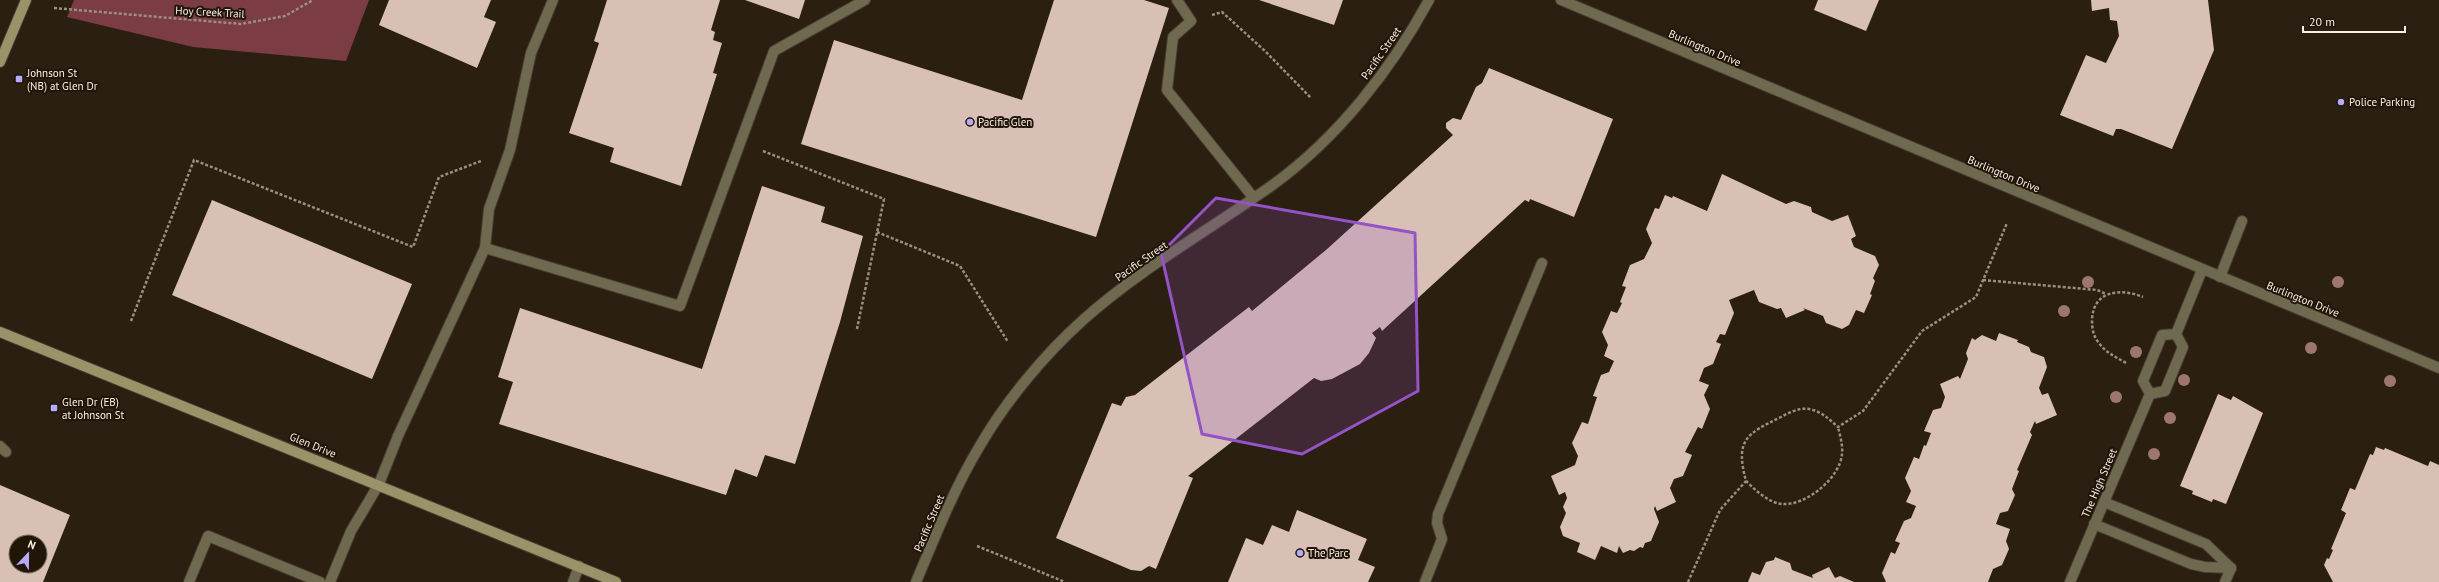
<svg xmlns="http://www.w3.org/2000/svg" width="2439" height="582" viewBox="0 0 2439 582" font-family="'PT Sans',sans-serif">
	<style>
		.forest { fill: #7b3c43 }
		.building { fill: #d8c0b6; fill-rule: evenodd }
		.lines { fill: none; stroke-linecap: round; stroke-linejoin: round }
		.lane-casing { stroke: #483c2f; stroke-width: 12 }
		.street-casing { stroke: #483c2f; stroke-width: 12 }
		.secondary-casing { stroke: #483c2f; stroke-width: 12 }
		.path { stroke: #999084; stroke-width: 2.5; stroke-dasharray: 3 2; stroke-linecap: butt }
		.lane { stroke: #6e694f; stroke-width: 10 }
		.street { stroke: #6e694f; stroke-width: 10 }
		.secondary { stroke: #9a9268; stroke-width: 10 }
		.tree { fill: #9d7672 }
		.marked { fill: #9453c7; fill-opacity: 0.2; stroke: #9453c7; stroke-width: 3; stroke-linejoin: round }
		.poi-dot { fill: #b5acf8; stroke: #211508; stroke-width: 1.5 }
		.labels { text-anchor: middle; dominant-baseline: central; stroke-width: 4; stroke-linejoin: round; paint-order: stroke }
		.street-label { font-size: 11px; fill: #f7efe5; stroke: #211508 }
		.poi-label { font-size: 11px; fill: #f7efe5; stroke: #211508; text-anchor: start }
	</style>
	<rect width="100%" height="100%" fill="#2b1f11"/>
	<polygon class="forest" points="74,0 369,0 346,61 193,47 67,17"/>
	<g class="building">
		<polygon points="389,0 491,0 484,17 496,22 477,68 379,25"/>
		<polygon points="607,0 720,0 711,30 715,32 713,40 722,43 713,73 717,74 681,186 610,162 614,148 569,133 599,43 594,41"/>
		<polygon points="745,0 805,0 799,19"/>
		<polygon points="1054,0 1144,0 1169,8 1096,237 801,144 834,40 1022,100"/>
		<polygon points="1259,0 1343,0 1334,25"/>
		<polygon points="1818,0 1879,0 1866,31 1814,10"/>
		<polygon points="2091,0 2208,0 2214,50 2172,149 2121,129 2116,129 2113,136 2060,115 2086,55 2106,63 2119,36 2117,21 2110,20 2109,8 2092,11"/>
		<polygon points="1489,68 1613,119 1574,217 1530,199 1529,202 1525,200 1382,331 1380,327 1372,333 1376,338 1369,353 1360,364 1332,379 1321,381 1314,378 1188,476 1193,478 1156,569 1149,566 1141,571 1131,570 1056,538 1112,403 1121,406 1126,397 1135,395 1249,307 1252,311 1326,250 1453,135 1446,128 1446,123 1453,118 1461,120 1476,87 1482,83"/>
		<polygon points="1722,174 1786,204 1794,201 1811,207 1812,212 1832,221 1848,215 1856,236 1851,239 1854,247 1875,256 1879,265 1873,278 1875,281 1870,294 1872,295 1864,313 1856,310 1849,325 1842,329 1826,323 1823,316 1803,308 1805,310 1786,318 1781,308 1777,309 1759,302 1754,290 1729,300 1734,313 1725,335 1720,334 1716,342 1721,344 1713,364 1704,368 1699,381 1709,385 1704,395 1710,409 1702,429 1698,427 1685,452 1692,455 1683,476 1674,479 1670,488 1676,502 1657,511 1655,506 1654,509 1659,522 1651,541 1645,543 1643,548 1640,547 1634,551 1630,550 1623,553 1619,546 1617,553 1601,546 1595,560 1577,552 1580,543 1563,536 1560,527 1566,513 1563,507 1567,498 1565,492 1559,495 1551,476 1575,465 1578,456 1572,443 1582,422 1588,424 1597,397 1593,396 1601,375 1609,372 1614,361 1604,356 1608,345 1602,332 1611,311 1617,313 1622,303 1620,302 1626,287 1622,286 1630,265 1644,259 1652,243 1646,229 1655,208 1659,209 1665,195 1672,198 1673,196 1707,211"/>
		<polygon points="762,186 825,207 821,222 863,236 840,322 795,464 765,455 757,477 735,469 726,495 499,424 513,382 498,377 520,308 702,369"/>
		<polygon points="212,200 412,284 372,379 172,295"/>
		<polygon points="1999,333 2018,340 2017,342 2029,347 2031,352 2044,357 2047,367 2039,388 2042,395 2048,393 2057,415 2036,424 2035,421 2030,432 2032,435 2017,470 2019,471 2012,489 2015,495 2008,511 2000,513 1996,524 2010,529 2006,541 2009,549 2002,565 1993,569 1988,582 1886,582 1882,573 1891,552 1895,554 1900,543 1895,541 1904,521 1911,518 1916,506 1906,502 1911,491 1905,478 1914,457 1919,459 1924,445 1926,446 1931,433 1924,431 1933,410 1941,408 1945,397 1940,384 1958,376 1960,379 1968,359 1966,353 1972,338 1975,340 1982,335 1996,341"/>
		<polygon points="2218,394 2231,400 2233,396 2263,413 2226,504 2213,499 2212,502 2192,494 2193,491 2180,486"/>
		<polygon points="2376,447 2384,450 2385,448 2428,466 2430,461 2439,465 2439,582 2333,582 2324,565 2327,558 2329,559 2333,550 2331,549 2346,513 2341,510 2350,488 2355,490 2370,454 2373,455"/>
		<path d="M0,485L70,515L43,582H0ZM16,542H40V566H16Z"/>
		<polygon points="1297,510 1367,539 1358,560 1375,567 1368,582 1228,582 1246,538 1263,545 1272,525 1289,532"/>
		<polygon points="1775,557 1790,563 1792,570 1813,578 1812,575 1829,567 1835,578 1840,576 1854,582 1748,582 1752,572 1760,575 1766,562 1774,560"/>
	</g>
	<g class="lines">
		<g class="lane-casing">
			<g id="lane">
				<polyline points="1177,0 1191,21 1173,37 1167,90 1253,197"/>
				<polyline points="485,248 680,306 774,51 865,0"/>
				<polyline points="2220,277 2242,221"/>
				<polyline points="0,446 6,452"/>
				<polyline points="2104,502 2206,544 2231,568"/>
				<polyline points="2094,524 2191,564 2205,567 2231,568"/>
				<polyline points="189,582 208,536 320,582"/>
				<polyline points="330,582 351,531 379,484 398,436 485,248 489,209 510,150 531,53 553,0"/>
				<polyline points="573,582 579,566"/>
				<polyline points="1425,582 1442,539 1437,523 1438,514 1542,263"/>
				<polyline points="2225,582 2231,568"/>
			</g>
		</g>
		<g class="street-casing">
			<g id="street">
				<polyline points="1561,0 2439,368"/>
				<polyline points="2150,394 2165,391 2183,347 2176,334 2202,270"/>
				<path d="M916,582C935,537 953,491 978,449C1005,402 1043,356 1083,320C1141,268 1211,229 1274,184C1338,137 1391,70 1429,0"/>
				<polyline points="2070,582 2150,394 2143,381 2162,335 2176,334"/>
			</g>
		</g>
		<g class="secondary-casing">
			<g id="secondary">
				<polyline points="0,62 26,0"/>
				<polyline points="0,332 616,582"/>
			</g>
		</g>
		<g class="path">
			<polyline points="54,8 241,24 285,16 313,0"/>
			<polyline points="1212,15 1222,12 1265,51 1311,98"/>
			<polyline points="763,151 884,199 857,329"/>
			<polyline points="877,232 960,266 1008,342"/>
			<polyline points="1983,280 2097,290 2106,294"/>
			<polyline points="131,321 194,160 413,247 439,177 481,161"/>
			<path d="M2126,363C2116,357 2106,353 2099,343C2093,336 2092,328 2092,320C2093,290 2121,288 2143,297"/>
			<path d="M1746,481C1755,490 1769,503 1782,504C1806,506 1840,478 1842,454C1843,446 1840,435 1838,427"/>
			<polyline points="977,546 1065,582"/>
			<path d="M1688,582L1720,510L1746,481C1735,440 1746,434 1781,417C1790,412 1802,406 1813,410C1823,413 1830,420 1838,427L1863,411L1922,331L1976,297L2007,223"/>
		</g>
		<use href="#lane" class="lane"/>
		<use href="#street" class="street"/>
		<use href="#secondary" class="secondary"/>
	</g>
	<g class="tree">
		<circle cx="2088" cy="282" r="6"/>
		<circle cx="2338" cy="282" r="6"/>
		<circle cx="2064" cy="311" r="6"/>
		<circle cx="2311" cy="348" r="6"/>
		<circle cx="2136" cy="352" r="6"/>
		<circle cx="2184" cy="380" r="6"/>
		<circle cx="2390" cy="381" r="6"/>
		<circle cx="2116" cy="397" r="6"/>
		<circle cx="2170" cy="418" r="6"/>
		<circle cx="2154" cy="454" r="6"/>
	</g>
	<path class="marked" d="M1216,198L1415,233L1418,391L1302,454L1202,434L1161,253Z"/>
	<g class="poi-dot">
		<rect x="15" y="75" width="8" height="8" rx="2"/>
		<circle cx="2341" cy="102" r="4"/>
		<circle cx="970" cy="122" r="4"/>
		<rect x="50" y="404" width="8" height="8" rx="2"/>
		<circle cx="1300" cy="553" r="4"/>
	</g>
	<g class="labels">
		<g class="street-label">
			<text transform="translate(210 12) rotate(3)">Hoy Creek Trail</text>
			<text transform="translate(1705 48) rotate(23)">Burlington Drive</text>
			<text transform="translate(1381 53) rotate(-55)">Pacific Street</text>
			<text transform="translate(2004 174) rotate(23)">Burlington Drive</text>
			<text transform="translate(1141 261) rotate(-35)">Pacific Street</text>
			<text transform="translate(2303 299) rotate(22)">Burlington Drive</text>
			<text transform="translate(313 445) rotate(22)">Glen Drive</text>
			<text transform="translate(2099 483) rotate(-67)">The High Street</text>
			<text transform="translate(929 523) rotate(-67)">Pacific Street</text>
		</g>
		<g class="poi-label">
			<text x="27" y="73">Johnson St<tspan x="27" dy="13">(NB) at Glen Dr</tspan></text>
			<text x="2349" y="102">Police Parking</text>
			<text x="978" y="122">Pacific Glen</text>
			<text x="62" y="402">Glen Dr (EB)<tspan x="62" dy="13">at Johnson St</tspan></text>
			<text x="1308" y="553">The Parc</text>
		</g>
	</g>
	<g transform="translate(28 554) rotate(22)"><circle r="19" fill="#211508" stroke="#776c60"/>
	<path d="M0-3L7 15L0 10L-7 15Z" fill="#b5acf8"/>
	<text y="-6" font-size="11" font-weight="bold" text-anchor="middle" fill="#f7efe5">N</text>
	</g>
	<path d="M2303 26v6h102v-6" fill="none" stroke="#f7efe5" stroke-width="2"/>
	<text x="2309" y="26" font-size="12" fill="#f7efe5" stroke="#211508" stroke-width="3" paint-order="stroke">20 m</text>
</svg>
